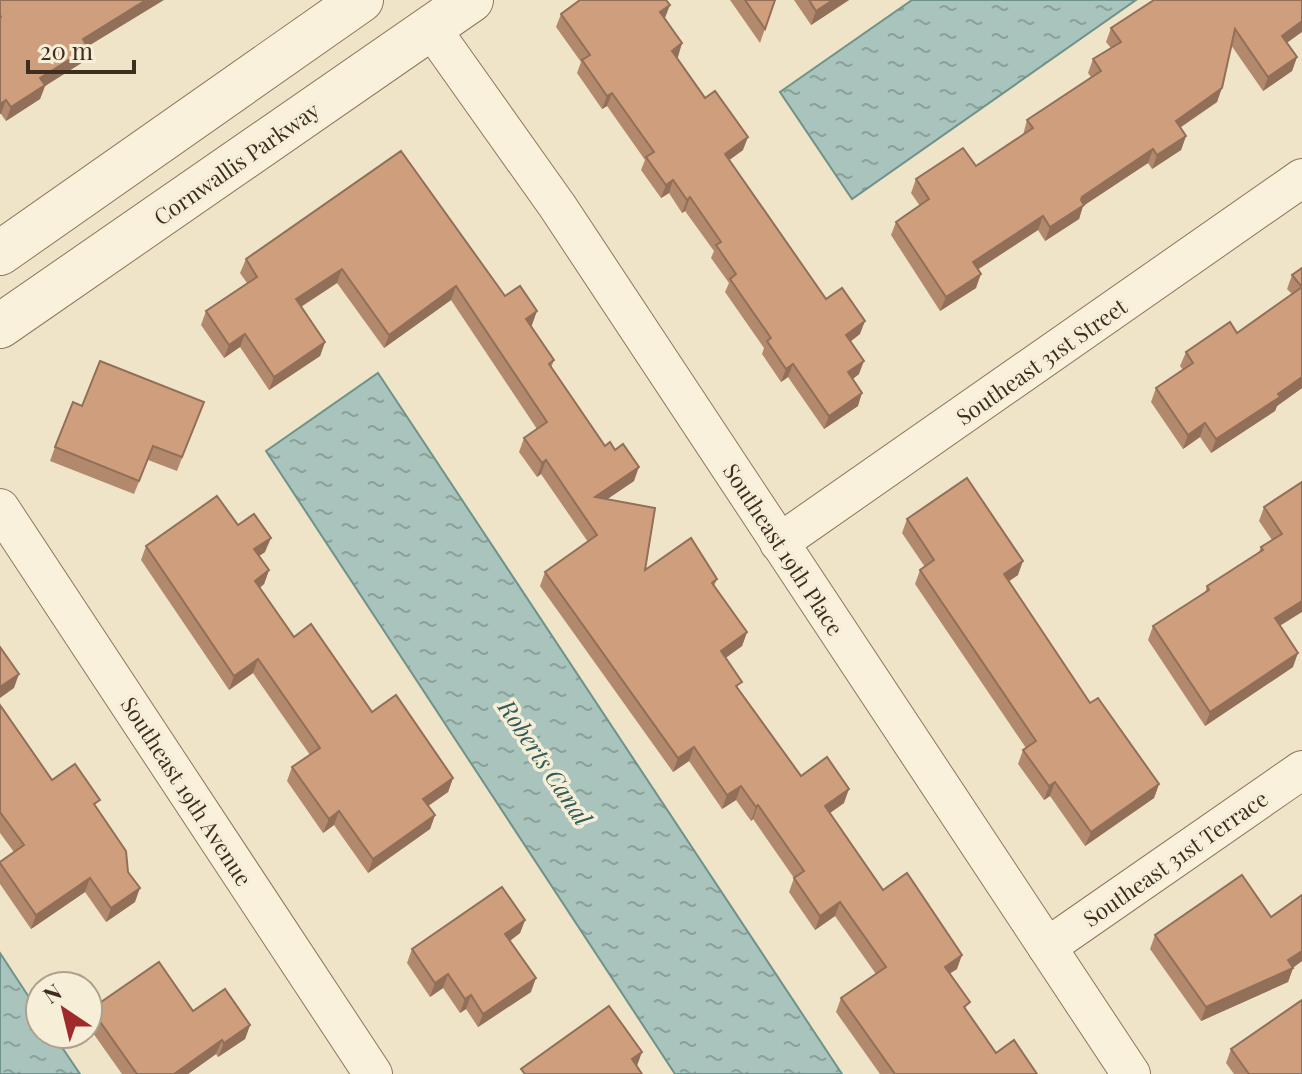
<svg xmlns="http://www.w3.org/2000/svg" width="1302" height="1074" viewBox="0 0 1302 1074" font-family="'Playfair Display',serif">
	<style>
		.water { fill: url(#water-ripples); stroke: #6f938a; stroke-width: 2 }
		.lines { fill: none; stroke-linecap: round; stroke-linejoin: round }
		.minor-casing { stroke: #8d765c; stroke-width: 40 }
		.tertiary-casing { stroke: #8d765c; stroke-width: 46 }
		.minor { stroke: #faf1dc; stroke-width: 38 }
		.tertiary { stroke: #faf1dc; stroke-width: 44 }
		.wall { fill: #b2896c }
		.shaded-wall { fill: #916f58 }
		.building { fill: #cf9f7d; stroke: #916f58; stroke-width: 2 }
		.labels { text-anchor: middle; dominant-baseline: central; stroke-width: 7; stroke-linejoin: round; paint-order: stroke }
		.street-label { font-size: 22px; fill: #3d2e20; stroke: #f7eed8 }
		.water-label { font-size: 24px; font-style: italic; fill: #2f5d5a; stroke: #f7eed8 }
	</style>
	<defs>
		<pattern id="water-ripples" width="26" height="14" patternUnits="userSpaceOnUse" patternTransform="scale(2)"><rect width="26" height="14" fill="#a9c4bc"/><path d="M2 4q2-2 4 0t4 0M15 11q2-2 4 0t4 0" fill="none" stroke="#8ba098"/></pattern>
	</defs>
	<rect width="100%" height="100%" fill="#f0e4c8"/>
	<g class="water">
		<polygon points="912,0 1136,0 852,199 780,92"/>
		<polygon points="378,373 842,1074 675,1074 266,451"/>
		<polygon points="0,953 40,1014 40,1034 53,1034 80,1074 0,1074"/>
	</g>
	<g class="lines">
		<g class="minor-casing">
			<g id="minor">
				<polyline points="431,28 558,207 1131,1074"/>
				<polyline points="0,508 373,1074"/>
				<polyline points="779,543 1302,178"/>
				<polyline points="1047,947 1302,770"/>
			</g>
		</g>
		<g class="tertiary-casing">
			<g id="tertiary">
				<polyline points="0,253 361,0"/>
				<polyline points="0,326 471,0"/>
			</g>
		</g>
		<use href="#minor" class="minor"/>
		<use href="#tertiary" class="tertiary"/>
	</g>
	<g class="wall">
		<polygon points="0,0 88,48 83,62 45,86 40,99 6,121 1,114 0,114"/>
		<polygon points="730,0 775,0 760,43"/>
		<polygon points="794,0 849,0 811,25"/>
		<polygon points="1154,0 1287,43 1297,57 1292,71 1263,91 1231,45 1217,102 1180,128 1186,136 1181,150 1152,169 1148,163 1083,206 1079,219 1045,241 1038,230 978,269 976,288 940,311 891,235 896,222 920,206 911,193 916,179 976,166 1023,135 1027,120 1091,77 1088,73 1093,59 1111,48 1106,42 1111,28"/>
		<polygon points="561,14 665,18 682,43 677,57 743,150 729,160 826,299 860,334 850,342 859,374 853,379 858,406 824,429 788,377 781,382 762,354 764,348 725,292 729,283 711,258 714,251 685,211 682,213 669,193 661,198 641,170 645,160 607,106 602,109 577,73 581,62 556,27"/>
		<polygon points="401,151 505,296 532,325 531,326 554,360 551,368 605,446 634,481 607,499 645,570 717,579 714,586 747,632 742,646 725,658 739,690 801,776 844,803 830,813 883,890 957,969 950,973 967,1011 996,1053 1037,1074 880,1074 836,1012 841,998 876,974 835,916 815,930 789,892 794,878 753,819 751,821 736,800 722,809 689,761 673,772 540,586 545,572 588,542 541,474 537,477 519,452 524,438 537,429 451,300 384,348 337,283 301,307 325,342 320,356 269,390 240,347 224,358 201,325 206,311 247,283 240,273 246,259"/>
		<polygon points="1302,268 1302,388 1277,406 1275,411 1211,453 1200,437 1183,449 1151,402 1156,388 1183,370 1180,366 1186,352 1237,333 1292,294 1287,289 1292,275"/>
		<polygon points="204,402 177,471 148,460 134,494 50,461 55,447 82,406"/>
		<polygon points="1302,482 1280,626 1293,667 1205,726 1148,640 1153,626 1205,593 1207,586 1259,552 1261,547 1272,540 1259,521 1264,507"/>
		<polygon points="907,519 1018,575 1009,581 1090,703 1159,784 1154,798 1085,846 1050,796 1044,800 1018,764 1023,750 1026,748 915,584 920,570 925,567 902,533"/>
		<polygon points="238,525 265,552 259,556 269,570 264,584 260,588 294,637 372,712 453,778 448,792 428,806 435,815 430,829 368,873 334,825 323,833 287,781 292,767 310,755 253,673 229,690 141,560 146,546"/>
		<polygon points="0,705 52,780 97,808 128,872 135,902 106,922 85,892 31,929 0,884 0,862 14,852 0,833"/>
		<polygon points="1302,895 1302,961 1293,968 1288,982 1201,1021 1150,949 1155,935 1271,917"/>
		<polygon points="525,920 520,933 510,941 531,992 478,1027 466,1009 460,1013 443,988 430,997 407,963 412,949"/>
		<polygon points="91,1009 193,1011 250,1025 245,1039 218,1057 216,1054 188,1074 122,1074 88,1026 88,1019"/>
		<polygon points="1231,1049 1302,1074 1234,1074 1226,1063"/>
	</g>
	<g class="shaded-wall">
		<polygon points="146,0 164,0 77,53 83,39"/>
		<polygon points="833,0 849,0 811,25 816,11"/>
		<polygon points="670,5 665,18 660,12"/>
		<polygon points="1302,21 1302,32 1277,50 1282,36"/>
		<polygon points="682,43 678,57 667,64 672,51"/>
		<polygon points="88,48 83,62 45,86 40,99 6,121 11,107 40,78"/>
		<polygon points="1297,57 1292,71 1263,91 1268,77"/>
		<polygon points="1222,88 1217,102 1170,134 1176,121"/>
		<polygon points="612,93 607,106 602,109 607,96"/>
		<polygon points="6,100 1,114 0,114 0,104"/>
		<polygon points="1186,136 1181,150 1152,169 1157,155"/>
		<polygon points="748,137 743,150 720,167 725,154"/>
		<polygon points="1153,149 1148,163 1083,206 1079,219 1045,241 1050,227 1082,197"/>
		<polygon points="673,180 669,193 661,198 666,185"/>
		<polygon points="690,197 685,211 682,213 687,200"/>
		<polygon points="1043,216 1038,230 968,276 973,262"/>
		<polygon points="342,269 337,283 291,313 296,299"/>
		<polygon points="981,274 976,288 940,311 946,297"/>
		<polygon points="456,286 451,300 384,348 389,335"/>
		<polygon points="537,311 532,325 521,333 526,319"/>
		<polygon points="865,321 860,334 841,348 846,335"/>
		<polygon points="245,334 240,347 224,358 229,345"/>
		<polygon points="325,342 320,356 269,390 274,377"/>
		<polygon points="864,361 859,374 843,386 848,372"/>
		<polygon points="793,364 788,377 781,382 786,369"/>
		<polygon points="1302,377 1302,388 1277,406 1275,411 1211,453 1216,439"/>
		<polygon points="862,393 858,406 824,429 829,416"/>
		<polygon points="1205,423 1200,437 1183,449 1188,435"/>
		<polygon points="546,460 541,474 537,477 542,463"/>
		<polygon points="639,467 634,481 590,511 595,497"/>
		<polygon points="271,538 265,552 249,563 254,549"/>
		<polygon points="1023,561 1018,575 999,588 1004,574"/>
		<polygon points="269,570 264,584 250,595 255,581"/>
		<polygon points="1302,601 1302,612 1270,632 1275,618"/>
		<polygon points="747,632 742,646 716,665 721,651"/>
		<polygon points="1298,653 1293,667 1205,726 1210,712"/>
		<polygon points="258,659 253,673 229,690 234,676"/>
		<polygon points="19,674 14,688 0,698 0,687"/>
		<polygon points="694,747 689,761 673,772 678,758"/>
		<polygon points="453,778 448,792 418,813 423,799"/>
		<polygon points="1055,782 1050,796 1044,800 1049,786"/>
		<polygon points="1159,784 1154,798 1085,846 1091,832"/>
		<polygon points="741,786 736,800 722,809 727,795"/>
		<polygon points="849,789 844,803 820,820 825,806"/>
		<polygon points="758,805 753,819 751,821 756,807"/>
		<polygon points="339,811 334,825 323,833 329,819"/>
		<polygon points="435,815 430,829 368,873 373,859"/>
		<polygon points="90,878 85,892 31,929 36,915"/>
		<polygon points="140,888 135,902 106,922 111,908"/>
		<polygon points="840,902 835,916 815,930 820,916"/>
		<polygon points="525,920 520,933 500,948 505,934"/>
		<polygon points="1302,951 1302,961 1292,968 1293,968 1288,982 1201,1021 1206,1007 1288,960"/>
		<polygon points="962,955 957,969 940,980 945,967"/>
		<polygon points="448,974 443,988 430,997 435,983"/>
		<polygon points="536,978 531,992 478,1027 483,1014"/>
		<polygon points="471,995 466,1009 460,1013 465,999"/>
		<polygon points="250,1025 245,1039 218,1057 224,1043"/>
		<polygon points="222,1040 216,1054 188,1074 174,1074"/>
		<polygon points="642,1052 637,1066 632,1059"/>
	</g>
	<g class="building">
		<polygon points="0,0 146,0 83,39 88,48 40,78 45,85 11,107 6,100 0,104 0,18 1,17 0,15"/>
		<polygon points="580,0 666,0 670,5 660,12 682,43 672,51 705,98 715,91 748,137 725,154 826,299 842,288 865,321 846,335 864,361 848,372 862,393 829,416 793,364 786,369 767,341 771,338 730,279 736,274 716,245 721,242 690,197 687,200 673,180 666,185 646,157 654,152 612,93 607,96 582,60 590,55 561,14"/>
		<polygon points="745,0 775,0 765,29"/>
		<polygon points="809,0 833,0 816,11"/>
		<polygon points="1154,0 1302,0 1302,21 1282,36 1297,57 1268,77 1235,29 1222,88 1176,121 1186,136 1157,155 1153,149 1082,197 1081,200 1084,205 1050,227 1043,216 973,262 981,274 946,297 896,222 929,199 916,179 963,148 976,166 1033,128 1027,120 1101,71 1093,59 1121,42 1111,28"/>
		<polygon points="401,151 505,296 520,286 537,311 526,319 554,360 549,364 605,446 610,442 615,450 623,444 639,467 595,497 655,508 645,570 691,538 717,579 712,583 747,632 721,651 742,682 736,686 801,776 827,757 849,789 825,806 883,890 907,873 962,955 945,967 970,1002 964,1007 996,1053 1014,1040 1037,1074 895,1074 841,998 886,967 840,902 820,916 794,878 804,871 758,805 756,807 741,786 727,795 694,747 678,758 545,572 597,535 546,460 542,463 524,438 547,422 456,286 389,335 342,269 296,299 325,342 274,377 245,334 229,345 206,311 257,277 246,259"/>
		<polygon points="1302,268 1302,377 1278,394 1280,397 1216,439 1205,423 1188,435 1156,388 1193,363 1186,352 1230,322 1237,333 1302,287 1292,275"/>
		<polygon points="100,361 204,402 182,457 153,446 139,481 55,447 73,402 82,406"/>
		<polygon points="967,478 1023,561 1004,574 1090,703 1098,698 1159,784 1091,832 1055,782 1049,786 1023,750 1036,741 920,570 934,560 907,519"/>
		<polygon points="1302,482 1302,601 1275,618 1298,653 1210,712 1153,626 1209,590 1207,586 1263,550 1261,547 1282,534 1264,507"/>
		<polygon points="217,496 238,525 254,514 271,538 254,549 269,570 255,581 294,637 311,624 372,712 396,695 453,778 423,799 435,815 373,859 339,811 329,819 292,767 320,748 258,659 234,676 146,546"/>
		<polygon points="0,647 19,674 0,687"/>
		<polygon points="0,705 52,780 75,764 100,800 94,804 126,851 128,872 140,888 111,908 90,878 36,915 0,863 0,862 24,845 0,812"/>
		<polygon points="1242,875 1271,917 1302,895 1302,951 1288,960 1293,968 1206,1007 1155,935"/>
		<polygon points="502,887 525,920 505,934 536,978 483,1014 471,995 465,999 448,974 435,983 412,949"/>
		<polygon points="159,962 193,1011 225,989 250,1025 224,1043 222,1040 174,1074 137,1074 91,1009"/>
		<polygon points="1302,1000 1302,1074 1249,1074 1231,1049"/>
		<polygon points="609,1006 642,1052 632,1059 642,1074 525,1074 521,1069"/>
	</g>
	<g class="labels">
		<g class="street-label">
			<text transform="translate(236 163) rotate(-35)">Cornwallis Parkway</text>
			<text transform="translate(1041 361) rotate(-35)">Southeast 31st Street</text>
			<text transform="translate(784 549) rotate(57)">Southeast 19th Place</text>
			<text transform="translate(187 791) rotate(57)">Southeast 19th Avenue</text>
			<text transform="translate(1175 858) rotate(-35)">Southeast 31st Terrace</text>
		</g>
		<g class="water-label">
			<text transform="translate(546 762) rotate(56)">Roberts Canal</text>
		</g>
	</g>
	<g transform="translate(64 1010) rotate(325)"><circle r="38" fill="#f7eed8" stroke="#ada18e" stroke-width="2"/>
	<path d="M0-6L14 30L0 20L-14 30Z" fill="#9e2a2b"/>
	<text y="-12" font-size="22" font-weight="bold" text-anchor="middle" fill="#3d2e20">N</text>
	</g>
	<path d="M28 60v12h106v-12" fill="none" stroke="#3d2e20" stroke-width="4"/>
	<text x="40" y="60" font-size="24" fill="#3d2e20" stroke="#f7eed8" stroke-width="6" paint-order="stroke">20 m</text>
</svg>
